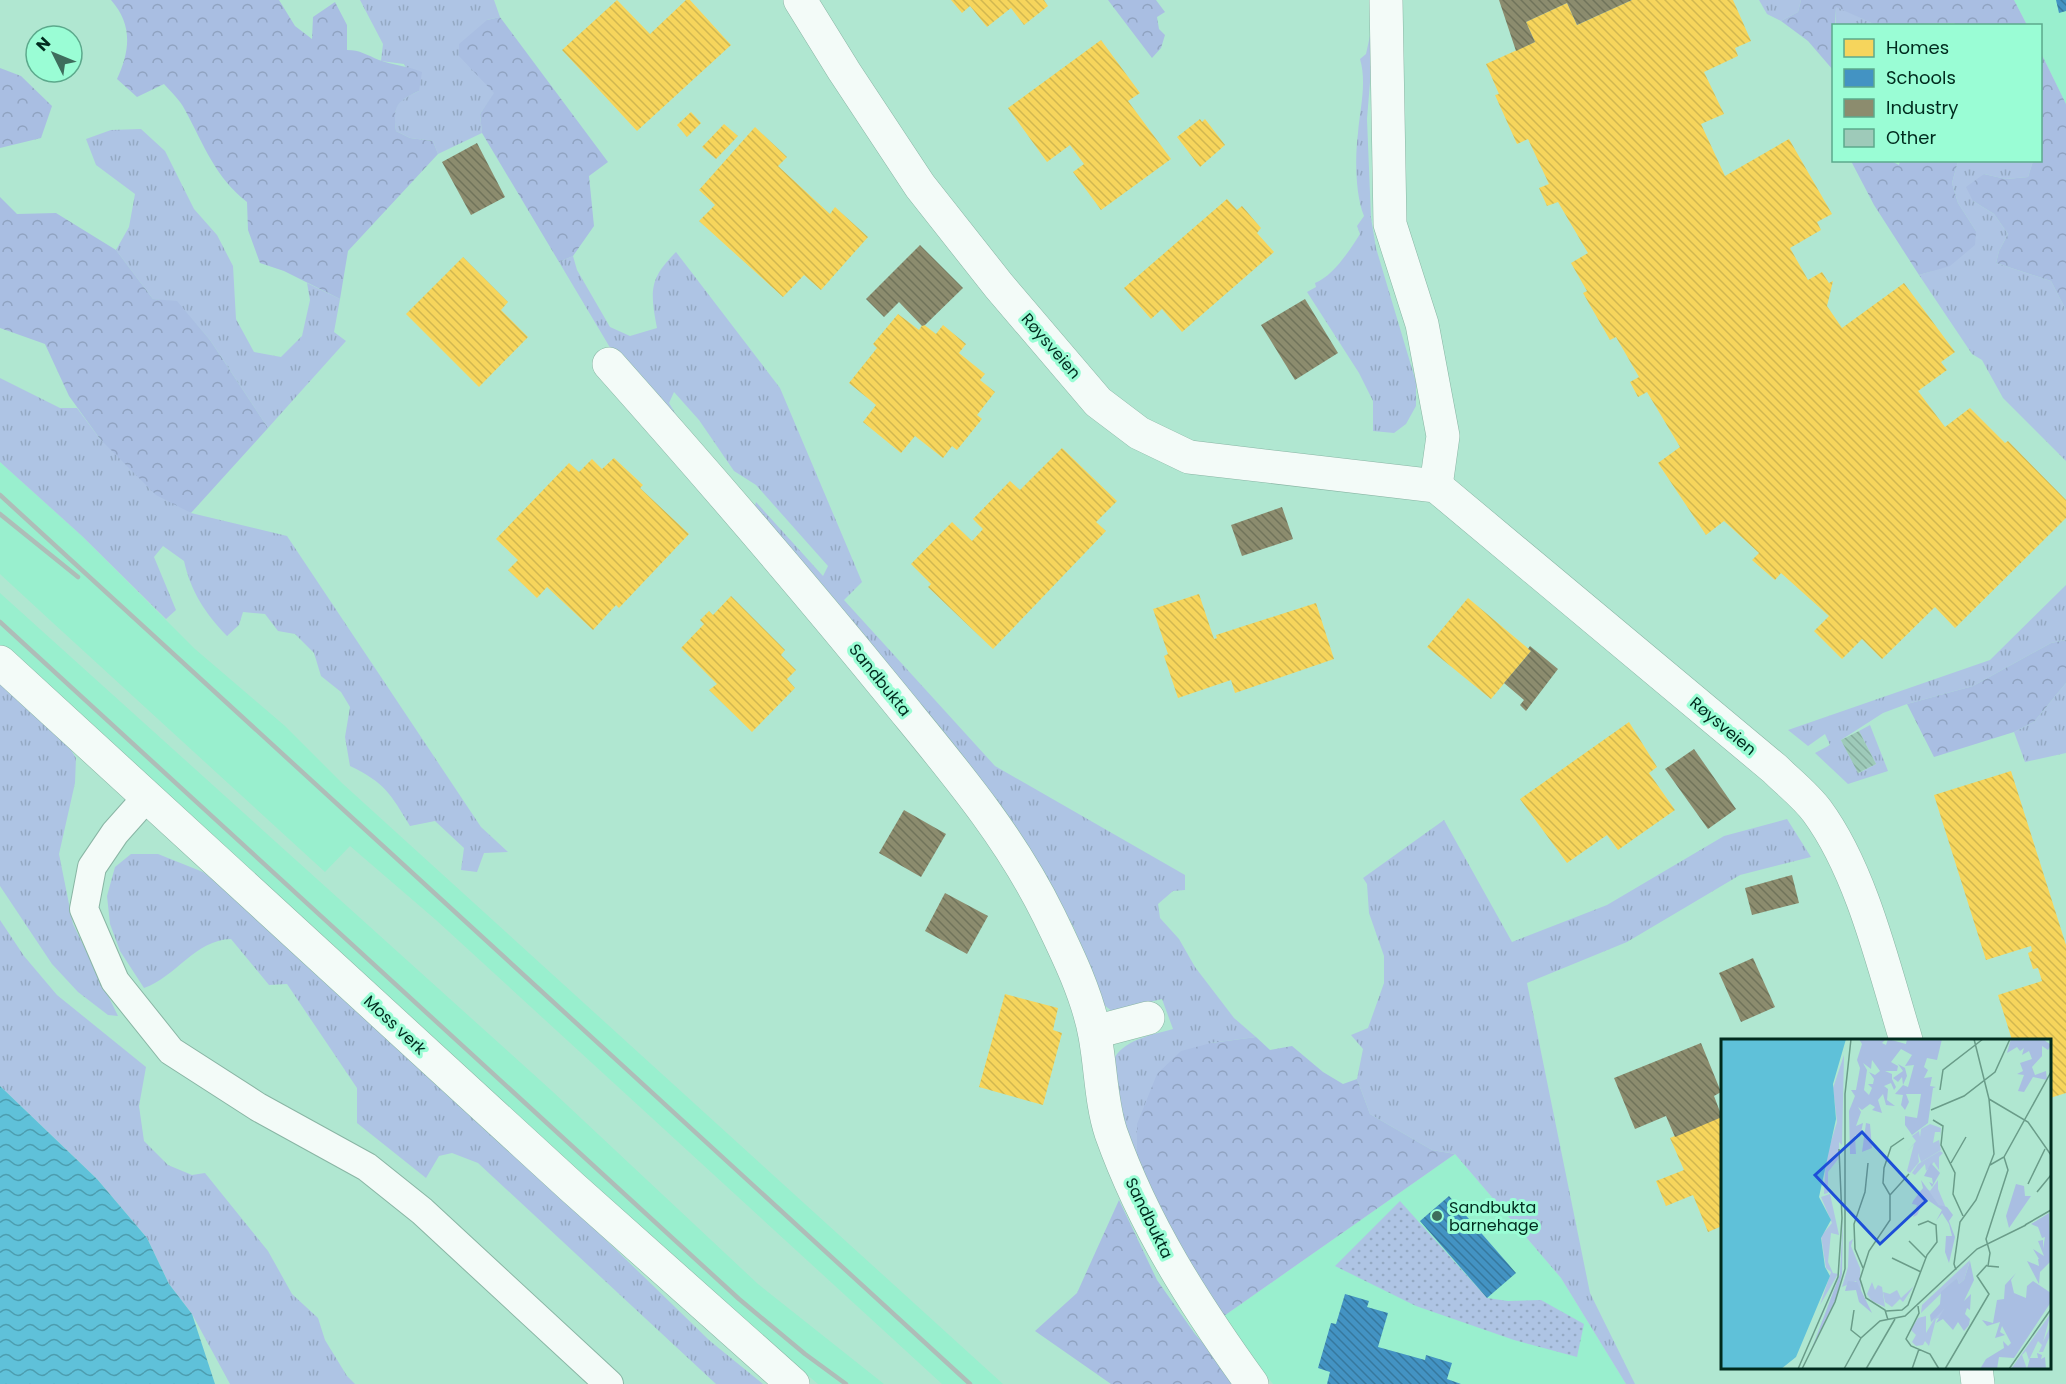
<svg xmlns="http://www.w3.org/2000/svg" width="2066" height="1384" viewBox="0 0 2066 1384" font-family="Poppins,sans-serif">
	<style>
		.built { fill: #99efce }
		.grass { fill: url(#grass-tufts) }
		.forest { fill: url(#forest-crowns) }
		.park { fill: url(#park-dots) }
		.water { fill: url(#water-waves) }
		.homes { fill: url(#homes-back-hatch) }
		.schools { fill: url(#schools-back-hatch) }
		.industry { fill: url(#industry-back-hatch) }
		.building { fill: url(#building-back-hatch) }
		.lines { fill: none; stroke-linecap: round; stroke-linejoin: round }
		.service-casing { stroke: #89b5a4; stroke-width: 30 }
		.minor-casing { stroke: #89b5a4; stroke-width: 34 }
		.service { stroke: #f3fbf8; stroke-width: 28 }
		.minor { stroke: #f3fbf8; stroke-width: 33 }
		.rail { stroke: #aebdb8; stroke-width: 4.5 }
		.poi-dot { fill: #3e6d5d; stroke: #9afdd5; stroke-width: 2 }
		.labels { text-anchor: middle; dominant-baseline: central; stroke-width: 6; stroke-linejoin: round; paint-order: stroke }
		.street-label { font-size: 16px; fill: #002b1e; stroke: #9afdd5 }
		.poi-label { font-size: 16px; fill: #002b1e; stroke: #9afdd5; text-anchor: start }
		.inset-road { fill: none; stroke: #6a9c89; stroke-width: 1.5 }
		.view { fill: #1d4ed8; fill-opacity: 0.15; stroke: #1d4ed8; stroke-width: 3 }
		.inset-edge { fill: none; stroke: #002b1e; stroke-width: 3 }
	</style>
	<defs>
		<pattern id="grass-tufts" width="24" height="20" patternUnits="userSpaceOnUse" patternTransform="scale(1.5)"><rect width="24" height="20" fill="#aec4e4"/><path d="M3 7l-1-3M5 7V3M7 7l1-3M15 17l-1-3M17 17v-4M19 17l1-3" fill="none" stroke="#94a9c3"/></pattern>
		<pattern id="forest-crowns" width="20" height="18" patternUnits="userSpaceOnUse" patternTransform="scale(1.5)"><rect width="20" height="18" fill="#a9bee2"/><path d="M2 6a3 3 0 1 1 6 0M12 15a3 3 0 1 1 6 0" fill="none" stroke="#90a3c1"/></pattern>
		<pattern id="park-dots" width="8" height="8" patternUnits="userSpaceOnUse" patternTransform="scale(1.5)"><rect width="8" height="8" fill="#aec4e4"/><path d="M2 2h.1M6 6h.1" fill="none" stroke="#94a9c3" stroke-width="1.8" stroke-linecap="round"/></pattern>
		<pattern id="water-waves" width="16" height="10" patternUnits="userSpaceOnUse" patternTransform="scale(1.5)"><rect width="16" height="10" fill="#5fc1d9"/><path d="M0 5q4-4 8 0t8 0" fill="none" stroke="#4c9daf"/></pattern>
		<pattern id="homes-back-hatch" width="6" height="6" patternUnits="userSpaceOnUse" patternTransform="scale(1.5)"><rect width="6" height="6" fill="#f6d55c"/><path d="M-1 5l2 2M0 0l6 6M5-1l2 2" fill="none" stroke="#d1b750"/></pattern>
		<pattern id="schools-back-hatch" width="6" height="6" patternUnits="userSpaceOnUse" patternTransform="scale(1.5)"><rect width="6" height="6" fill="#4393c3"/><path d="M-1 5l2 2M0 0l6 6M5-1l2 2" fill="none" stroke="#36789e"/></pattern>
		<pattern id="industry-back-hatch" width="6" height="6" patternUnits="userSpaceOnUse" patternTransform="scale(1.5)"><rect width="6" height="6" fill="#8c8c6e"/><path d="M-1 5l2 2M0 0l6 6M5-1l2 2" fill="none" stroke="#70735a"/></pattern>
		<pattern id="building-back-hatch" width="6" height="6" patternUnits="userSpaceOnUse" patternTransform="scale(1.5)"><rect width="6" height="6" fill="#9ecab9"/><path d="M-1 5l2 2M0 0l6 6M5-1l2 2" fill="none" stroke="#86ae9f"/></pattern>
	</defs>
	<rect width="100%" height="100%" fill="#b0e7d1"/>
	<g class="built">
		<polygon points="2014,0 2066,0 2066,104 2041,53 2040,26 2027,25"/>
		<polygon points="0,462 82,536 195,649 285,726 343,784 1003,1384 942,1384 436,920 350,846 325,872 52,622 0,574"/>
		<polygon points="0,593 552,1091 758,1284 884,1384 818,1384 651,1243 0,646"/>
		<polygon points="1455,1154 1561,1278 1626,1384 1273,1384 1221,1318"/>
	</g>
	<g class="grass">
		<path d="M360,0H494L500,17L487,20L479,76L495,93L480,114L482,133L438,154L433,141L410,138L396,131C393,106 395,102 419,91L404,64L381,61L383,44Z"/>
		<polygon points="1759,0 1801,0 1798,12 1781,21 1767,14"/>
		<polygon points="1836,6 1876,25 1836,25"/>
		<path d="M1371,31L1374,33L1367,119L1371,218L1376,248L1416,382V406L1406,424L1394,433L1373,431V401L1359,373L1307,292L1316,287L1315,283C1333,276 1350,250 1360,234L1357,226L1364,216C1355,194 1355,156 1358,133C1360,108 1367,83 1360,59L1366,54Z"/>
		<polygon points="141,129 165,151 194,209 217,235 233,266 236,319 254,352 281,357 302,336 310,300 307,283 340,299 334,332 346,341 268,428 210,340 177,302 153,299 116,250 129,227 135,194 96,165 86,139 111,130"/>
		<polygon points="1958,161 2033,161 2028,177 2006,179 1984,174 1973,201 1994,214 2008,234 1999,251 1996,263 2051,281 2066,310 2066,461 2003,398 1982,360 1972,354 1919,275 1932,271 1976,231 1958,203 1952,183"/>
		<path d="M676,252L780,388L862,582L844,600L995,766L1185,875V890L1173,891L1158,904L1160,918L1179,939L1195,967L1234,1018L1256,1037L1211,1043L1137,1170C1131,1148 1105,1075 1115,1057C1126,1039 1155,1034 1173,1029L1162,999L1112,1011L1104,1005L1074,928L1046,877L754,509L756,502L823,576L828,566L756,485L734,471L699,420L674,392L669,403L686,431L621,366L559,262L573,256L577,270L610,327L630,336L657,328C650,291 649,279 676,252Z"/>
		<path d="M0,378L60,408H77L100,439L191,513L287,536L481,827L508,852L484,853L477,872L461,870L464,848L435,821L410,826C390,793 385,783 350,766L345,737L350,707L341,692L321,676L314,653L295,634L278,631L265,614L243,612L239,625L227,636C205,613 191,592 184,561L163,546L154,557L176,610L166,619L82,536L0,462Z"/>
		<polygon points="2066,585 2066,640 2051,643 1973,686 1907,704 1883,713 1841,740 1859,773 1876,764 1859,731 1870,725 1888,771 1848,784 1815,753 1830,745 1825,734 1808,746 1788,730 1990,660"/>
		<polygon points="0,675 64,739 76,758 75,783 59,854 73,924 118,1016 108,1015 78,992 52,964 0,886"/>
		<polygon points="2066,683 2066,753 2025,762 2014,732 2034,722"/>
		<polygon points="1787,819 1811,857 1740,875 1627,942 1527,983 1590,1293 1635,1384 1626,1384 1561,1278 1455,1154 1432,1150 1370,1114 1357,1079 1363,1049 1351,1035 1368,1028 1384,983 1384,956 1369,913 1367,884 1363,878 1444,820 1512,942 1607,905 1724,836"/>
		<path d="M131,854H158L203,872L254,912L470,1108L710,1341L763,1384H716L478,1163L452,1153L439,1156L426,1178L357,1123V1088L287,984L269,985L231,939C195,940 176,977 144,988L120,951L110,924L107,896L115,867Z"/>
		<polygon points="0,920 24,956 57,995 146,1067 139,1106 144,1141 168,1165 192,1175 205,1173 268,1251 292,1294 318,1318 325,1340 347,1376 355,1384 230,1384 192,1314 169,1284 147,1238 97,1179 0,1086"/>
	</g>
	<g class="forest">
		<path d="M111,0H279L295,26L312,39L313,17L335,2L347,25V50C360,50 367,55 379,60C393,65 408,66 422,72L419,91C396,102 393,106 396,131L410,138L433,141L438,154L348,251L340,299L284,271L260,263L248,230L247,202C215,177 204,145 185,110C180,100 171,92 164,84L137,97L117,79C130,51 133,25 111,0Z"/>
		<polygon points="1108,0 1156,0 1165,12 1157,17 1159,29 1165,35 1161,48 1152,58"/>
		<polygon points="1801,0 2014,0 2027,25 1958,26 1954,23 1876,25 1836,7 1833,70 1808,41 1781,21 1798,12"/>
		<polygon points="500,17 608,162 589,176 594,226 573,256 559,262 482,133 480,114 494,93 459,56 459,44 487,20"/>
		<polygon points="2041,53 2066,104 2066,310 2051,281 1996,263 1999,251 2008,234 1994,214 1973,201 1966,187 1984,174 2006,179 2028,177 2033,161 2040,160"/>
		<polygon points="0,68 21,76 52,106 41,138 0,148"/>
		<polygon points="1851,161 1891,161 1899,165 1900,161 1958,161 1952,183 1958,203 1976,231 1975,245 1950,266 1919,275 1874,205"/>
		<polygon points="0,197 17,214 56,213 116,250 153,299 177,301 210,340 268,428 191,513 156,495 100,439 69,396 45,344 0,328"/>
		<polygon points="2066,640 2066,683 2034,722 2014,732 1934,757 1907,704 1973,686 2051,643"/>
		<polygon points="1256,1037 1270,1050 1292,1046 1323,1072 1343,1084 1357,1079 1370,1114 1432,1150 1455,1154 1221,1318 1137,1170 1137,1124 1157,1074 1181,1051 1211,1043"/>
		<polygon points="1119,1200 1157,1280 1195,1334 1239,1384 1111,1384 1035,1331 1077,1293"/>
	</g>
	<polygon class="park" points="1400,1201 1487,1298 1508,1301 1541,1300 1584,1324 1577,1357 1514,1340 1416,1306 1335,1266"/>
	<polygon class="water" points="0,1086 97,1179 147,1238 169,1284 192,1314 215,1384 0,1384"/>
	<g class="homes">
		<polygon points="617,0 650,34 686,0 690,0 731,45 637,131 562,50"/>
		<polygon points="951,0 1044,0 1048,6 1024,25 1011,8 987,27 970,6 962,13"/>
		<polygon points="1632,0 1733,0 1751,41 1735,48 1738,56 1704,72 1724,114 1701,124 1725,176 1789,139 1832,214 1817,222 1821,230 1790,248 1808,280 1822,272 1829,283 1833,281 1827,306 1842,328 1904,283 1955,352 1941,362 1947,370 1918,391 1945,427 1970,408 2005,443 2008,441 2066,500 2066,518 1955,628 1935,607 1882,659 1862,639 1842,659 1814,631 1829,616 1781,573 1775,580 1752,560 1759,553 1724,521 1706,535 1658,463 1680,447 1647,392 1638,397 1630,382 1639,377 1616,337 1610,340 1583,293 1587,291 1571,263 1588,253 1558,202 1547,206 1539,188 1549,184 1528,139 1517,144 1495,95 1499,94 1486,64 1535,42 1526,22 1567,3 1577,25"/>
		<polygon points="1101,40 1140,93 1128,101 1171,159 1101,210 1073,172 1084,164 1070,145 1047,162 1008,108"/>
		<polygon points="691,112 701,123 687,137 677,125"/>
		<polygon points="1200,119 1202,122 1205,119 1225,145 1200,167 1177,137"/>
		<polygon points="724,124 738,136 716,159 702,147"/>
		<polygon points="755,127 787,157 778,166 830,214 835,207 868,237 821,290 804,275 783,297 699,221 715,205 699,190"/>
		<polygon points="1227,199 1237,210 1242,206 1261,228 1257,233 1274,252 1182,332 1162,309 1151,319 1124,288"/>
		<polygon points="463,257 508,302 501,310 528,337 479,387 406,314"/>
		<polygon points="898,314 919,330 923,324 936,334 943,325 966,344 959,353 985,374 980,380 995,392 977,415 982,419 957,450 952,446 943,458 915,436 901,453 863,422 876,405 849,383 877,348 873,344"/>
		<polygon points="1062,448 1117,501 1096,522 1106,531 993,649 928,587 931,584 911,564 952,522 972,541 983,529 973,519 1010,481 1020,490"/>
		<polygon points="614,458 643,485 640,488 689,534 619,608 616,605 593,630 547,587 537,598 508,570 518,560 496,539 569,463 579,472 592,459 602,469"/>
		<polygon points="1199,594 1214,639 1217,638 1216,635 1316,603 1334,659 1235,693 1231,680 1178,698 1164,656 1168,654 1153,609"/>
		<polygon points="731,596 785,650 781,655 796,670 787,679 795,688 752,732 709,690 717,684 681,648 704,624 700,620 709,611 713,615"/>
		<polygon points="1468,598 1531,651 1491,699 1427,647"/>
		<polygon points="1629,722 1657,767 1649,773 1675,810 1618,850 1607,835 1567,863 1520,799"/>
		<polygon points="2011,771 2066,945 2066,1093 2050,1098 2050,1040 2012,1040 1998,995 2042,981 2038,968 2033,969 2028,953 2032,951 2031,946 1986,960 1934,795"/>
		<polygon points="1005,994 1058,1008 1053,1030 1062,1033 1043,1105 979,1087"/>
		<polygon points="1722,1116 1722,1226 1708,1232 1693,1195 1666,1206 1656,1181 1684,1170 1670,1138"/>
	</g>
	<g class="schools">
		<polygon points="2056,0 2066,0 2066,11 2059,13"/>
		<polygon points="1449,1196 1516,1273 1487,1298 1420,1221"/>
		<polygon points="1345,1294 1369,1301 1367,1307 1388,1313 1378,1347 1425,1360 1426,1355 1452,1363 1447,1379 1461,1384 1327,1384 1330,1372 1318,1368 1331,1323 1336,1324"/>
	</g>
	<g class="industry">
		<polygon points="1499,0 1632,0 1577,25 1567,3 1526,22 1535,42 1516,51"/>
		<polygon points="477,143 505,197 471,215 442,162"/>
		<polygon points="920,245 963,288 925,325 922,326 899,302 884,317 866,299"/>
		<polygon points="1305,299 1338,353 1295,380 1261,325"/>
		<polygon points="1282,507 1293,539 1242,556 1231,525"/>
		<polygon points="1530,646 1558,669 1526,711 1520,705 1524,700 1504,683 1531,651 1528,649"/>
		<polygon points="1694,749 1736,809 1708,829 1665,769"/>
		<polygon points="904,810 946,834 921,877 879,853"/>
		<polygon points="1792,875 1799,903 1752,915 1745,888"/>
		<polygon points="945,893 988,916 967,954 925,931"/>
		<polygon points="1753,958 1775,1007 1741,1022 1719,973"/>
		<polygon points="1701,1043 1721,1092 1714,1096 1722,1117 1675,1137 1666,1116 1635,1129 1614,1078"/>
	</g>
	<polygon class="building" points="1859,731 1876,764 1858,773 1841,740"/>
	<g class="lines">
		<g class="service-casing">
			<polyline id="service" points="147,797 115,833 92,867 84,909 115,981 171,1051 258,1107 367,1167 422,1211 609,1384"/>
		</g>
		<g class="minor-casing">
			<g id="minor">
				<path d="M800,0L844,71L920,186L999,286L1098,402L1139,433L1189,457L1436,486L1775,769C1788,782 1805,795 1817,811C1862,872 1884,968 1906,1040"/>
				<polyline points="1386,0 1390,224 1422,324 1443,436 1436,486"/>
				<path d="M609,364C706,473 801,583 893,696C950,766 1009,834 1049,916C1067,953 1088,996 1095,1036C1101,1068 1101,1103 1111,1133C1144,1226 1195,1305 1252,1384"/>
				<polyline points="0,662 572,1187 793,1384"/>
				<polyline points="1095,1032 1148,1018"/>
				<polyline points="1976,1368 1978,1384"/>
			</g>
		</g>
		<use href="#service" class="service"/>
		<use href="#minor" class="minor"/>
		<g class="rail">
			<polyline points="0,495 970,1384"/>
			<polyline points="0,514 78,577"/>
			<polyline points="0,622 739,1299 805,1354 846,1384"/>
		</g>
	</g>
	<circle class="poi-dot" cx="1437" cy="1216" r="6"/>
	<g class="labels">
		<g class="street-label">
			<text transform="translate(1051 346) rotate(49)">Røysveien</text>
			<text transform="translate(880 680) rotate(51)">Sandbukta</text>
			<text transform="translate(1723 726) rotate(40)">Røysveien</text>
			<text transform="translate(395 1025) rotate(43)">Moss verk</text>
			<text transform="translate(1149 1218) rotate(64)">Sandbukta</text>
		</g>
		<g class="poi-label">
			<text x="1449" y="1207">Sandbukta<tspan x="1449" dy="18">barnehage</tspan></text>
		</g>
	</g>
	<g transform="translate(1721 1039)">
		<rect width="330" height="330" fill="#b0e7d1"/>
		<path d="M123,16L121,106L118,103V119L107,133V154L103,155L105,119L116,83L112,49ZM209,85L220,89L219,97V93H214L212,104L218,101L220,111L200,123L197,114L198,123L189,134L186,132L193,105L186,113L195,102L191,97L198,92L199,98L200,90ZM219,112L222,114L218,118V131L213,123L205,132L204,125L194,136L191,134L197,125ZM217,141V150L225,169L218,166L205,149L209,152ZM109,155L118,196L110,194L107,223L112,234L117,235L99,266L110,233L105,229L100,197L111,184L100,158ZM132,200L130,207L139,229L140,255L135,242L121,248L127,228L128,203ZM249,221L243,241L238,245L236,239L200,274L201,266ZM151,243L154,251L157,246L161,248L164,268L153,263L149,260L145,255L150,260L146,255ZM193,247L182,263L179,260L171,268L164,263L162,253L169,255L176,251L180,259ZM224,270L222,277L215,280L208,307L204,302L202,306L195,307L191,303L195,296L190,291L197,279L205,277V294L218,272ZM330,274L322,303L330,286V294L322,313H318L321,306L317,302L308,321L305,312L301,316L306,330H290Z" fill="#aec4e4"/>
		<path d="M138,0H165L161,4L165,6L167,0L185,5L186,0H221L216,21L206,19L203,28L207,31L203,39L211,38L209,47L215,48L212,49L207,84L191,96L184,86V77L196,79L200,55H185L188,63L184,71L180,66L182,56L174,55L182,46L181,38L177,43L172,39L182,32L177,25L184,29L186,37L182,46L187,48L193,26L184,27L191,16L180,10L170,23L177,27L176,32H164L171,35V40L175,48L173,51L170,44L163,47L167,50L166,61L174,67L165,66L162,55L157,61L161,74L151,71L154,68L149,65L141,71L137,68L140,73L135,87L142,84L139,98L134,96L135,115H129L128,72L134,57L130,51H135L139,29L136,21L141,5ZM151,21L159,32L154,36L148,33L153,40L152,45H147L151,49L148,56L143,51L146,31L142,24L150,30ZM290,0H322L330,6L327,11L321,7V17L311,28L314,36L325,32L326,41L312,38L303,53L297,52L303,36L296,35L302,32L299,24L311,20L308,12L301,16L303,9L299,12L296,8L286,14ZM145,84L149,85L151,109L141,113ZM210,124L219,134L211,148L208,143L212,145L211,139L203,137ZM200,141L218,166L226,168L232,176L228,182L234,198L228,224L224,213L225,197H231L228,185L221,174L215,182L221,171L204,159L196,176L192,178L196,166L191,165L192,162L202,149ZM295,145L303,147L304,157H310L288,189L285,177ZM328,174L330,222L319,233L318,245L306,222L318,227L317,220H324H318L312,210L323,217L317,202L322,201V210L324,198L321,199L317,188L310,185ZM122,178L121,235L115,260L91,309L119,235ZM249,222L253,241L243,262L250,255L249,271L246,269L244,275L249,280L248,286L243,292L237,283L232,291L222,280L215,284L223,270L210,283L209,276L219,265L220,253L236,239L238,245L243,241ZM295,234L290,241L293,254L305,259L306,247L312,242L330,254V263L293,319L278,318L276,330H259L265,320L283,309L282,302L287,307L290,304L281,287L279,293L284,296L274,299L279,283L266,287L261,281L272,284L276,261L283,260L284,246ZM127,242L136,243L151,274L138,263L135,251L124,252ZM316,314L321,316L320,320L324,318L325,330H306L309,319H317Z" fill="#a9bee2" fill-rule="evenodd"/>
		<path d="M0,0H125L112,45L115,80L98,158L110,181L100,199L104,228L109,237L75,318L60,330H0Z" fill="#5fc1d9"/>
		<path class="inset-road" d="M219,51L222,31L262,0M268,60L307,83L330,116M210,71L243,57L274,33L289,0M212,81L222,87L220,106L234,134L232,155L242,177M230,124L245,98M269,126L283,118L330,33M307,145L324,110M316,153L330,136M169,156L188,135M304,186L330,171M188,202L205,219M171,219L200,233M278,228L267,227L269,214L265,200L287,131L283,118M142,229L134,210L133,185L144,153L147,124M235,231L233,225L239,183L255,161L273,115L268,60L253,0M197,267L198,274L185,300L190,307L209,315L218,330M133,271L130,291L140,299M165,272L181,271L187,266L206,216L216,203L215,186L207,182L197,186M167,281L164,271L145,259L139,240L148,212L169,181V156L162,144L163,129L170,108L183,99M77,330L117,238L121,179L118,110M81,330L114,263L124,230V55L130,0M123,330L140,299L159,282L184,277L256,210L305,186M145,330L174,280M191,330L198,310M224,330L268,255L256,237L266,226M288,330L330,270"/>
		<path class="view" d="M141,93L205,162L159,205L94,136Z"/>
		<rect width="330" height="330" class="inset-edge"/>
	</g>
	<rect x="1832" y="24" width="210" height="138" fill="#9afdd5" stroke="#5ca98c" stroke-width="1.5"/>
	<rect x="1844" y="39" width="30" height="18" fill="#f6d55c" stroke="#5ca98c" stroke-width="1.5"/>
	<text x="1886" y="54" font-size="18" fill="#002b1e">Homes</text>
	<rect x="1844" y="69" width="30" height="18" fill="#4393c3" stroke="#5ca98c" stroke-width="1.5"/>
	<text x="1886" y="84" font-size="18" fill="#002b1e">Schools</text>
	<rect x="1844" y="99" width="30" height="18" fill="#8c8c6e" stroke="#5ca98c" stroke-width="1.5"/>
	<text x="1886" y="114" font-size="18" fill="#002b1e">Industry</text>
	<rect x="1844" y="129" width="30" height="18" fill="#9ecab9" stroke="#5ca98c" stroke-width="1.5"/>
	<text x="1886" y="144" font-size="18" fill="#002b1e">Other</text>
	<g transform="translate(54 54) rotate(313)"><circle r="28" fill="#9afdd5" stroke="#5ca98c" stroke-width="1.5"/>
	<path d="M0-4.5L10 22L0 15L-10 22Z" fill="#3e6d5d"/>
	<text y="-9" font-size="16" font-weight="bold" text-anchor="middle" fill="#002b1e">N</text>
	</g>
</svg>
